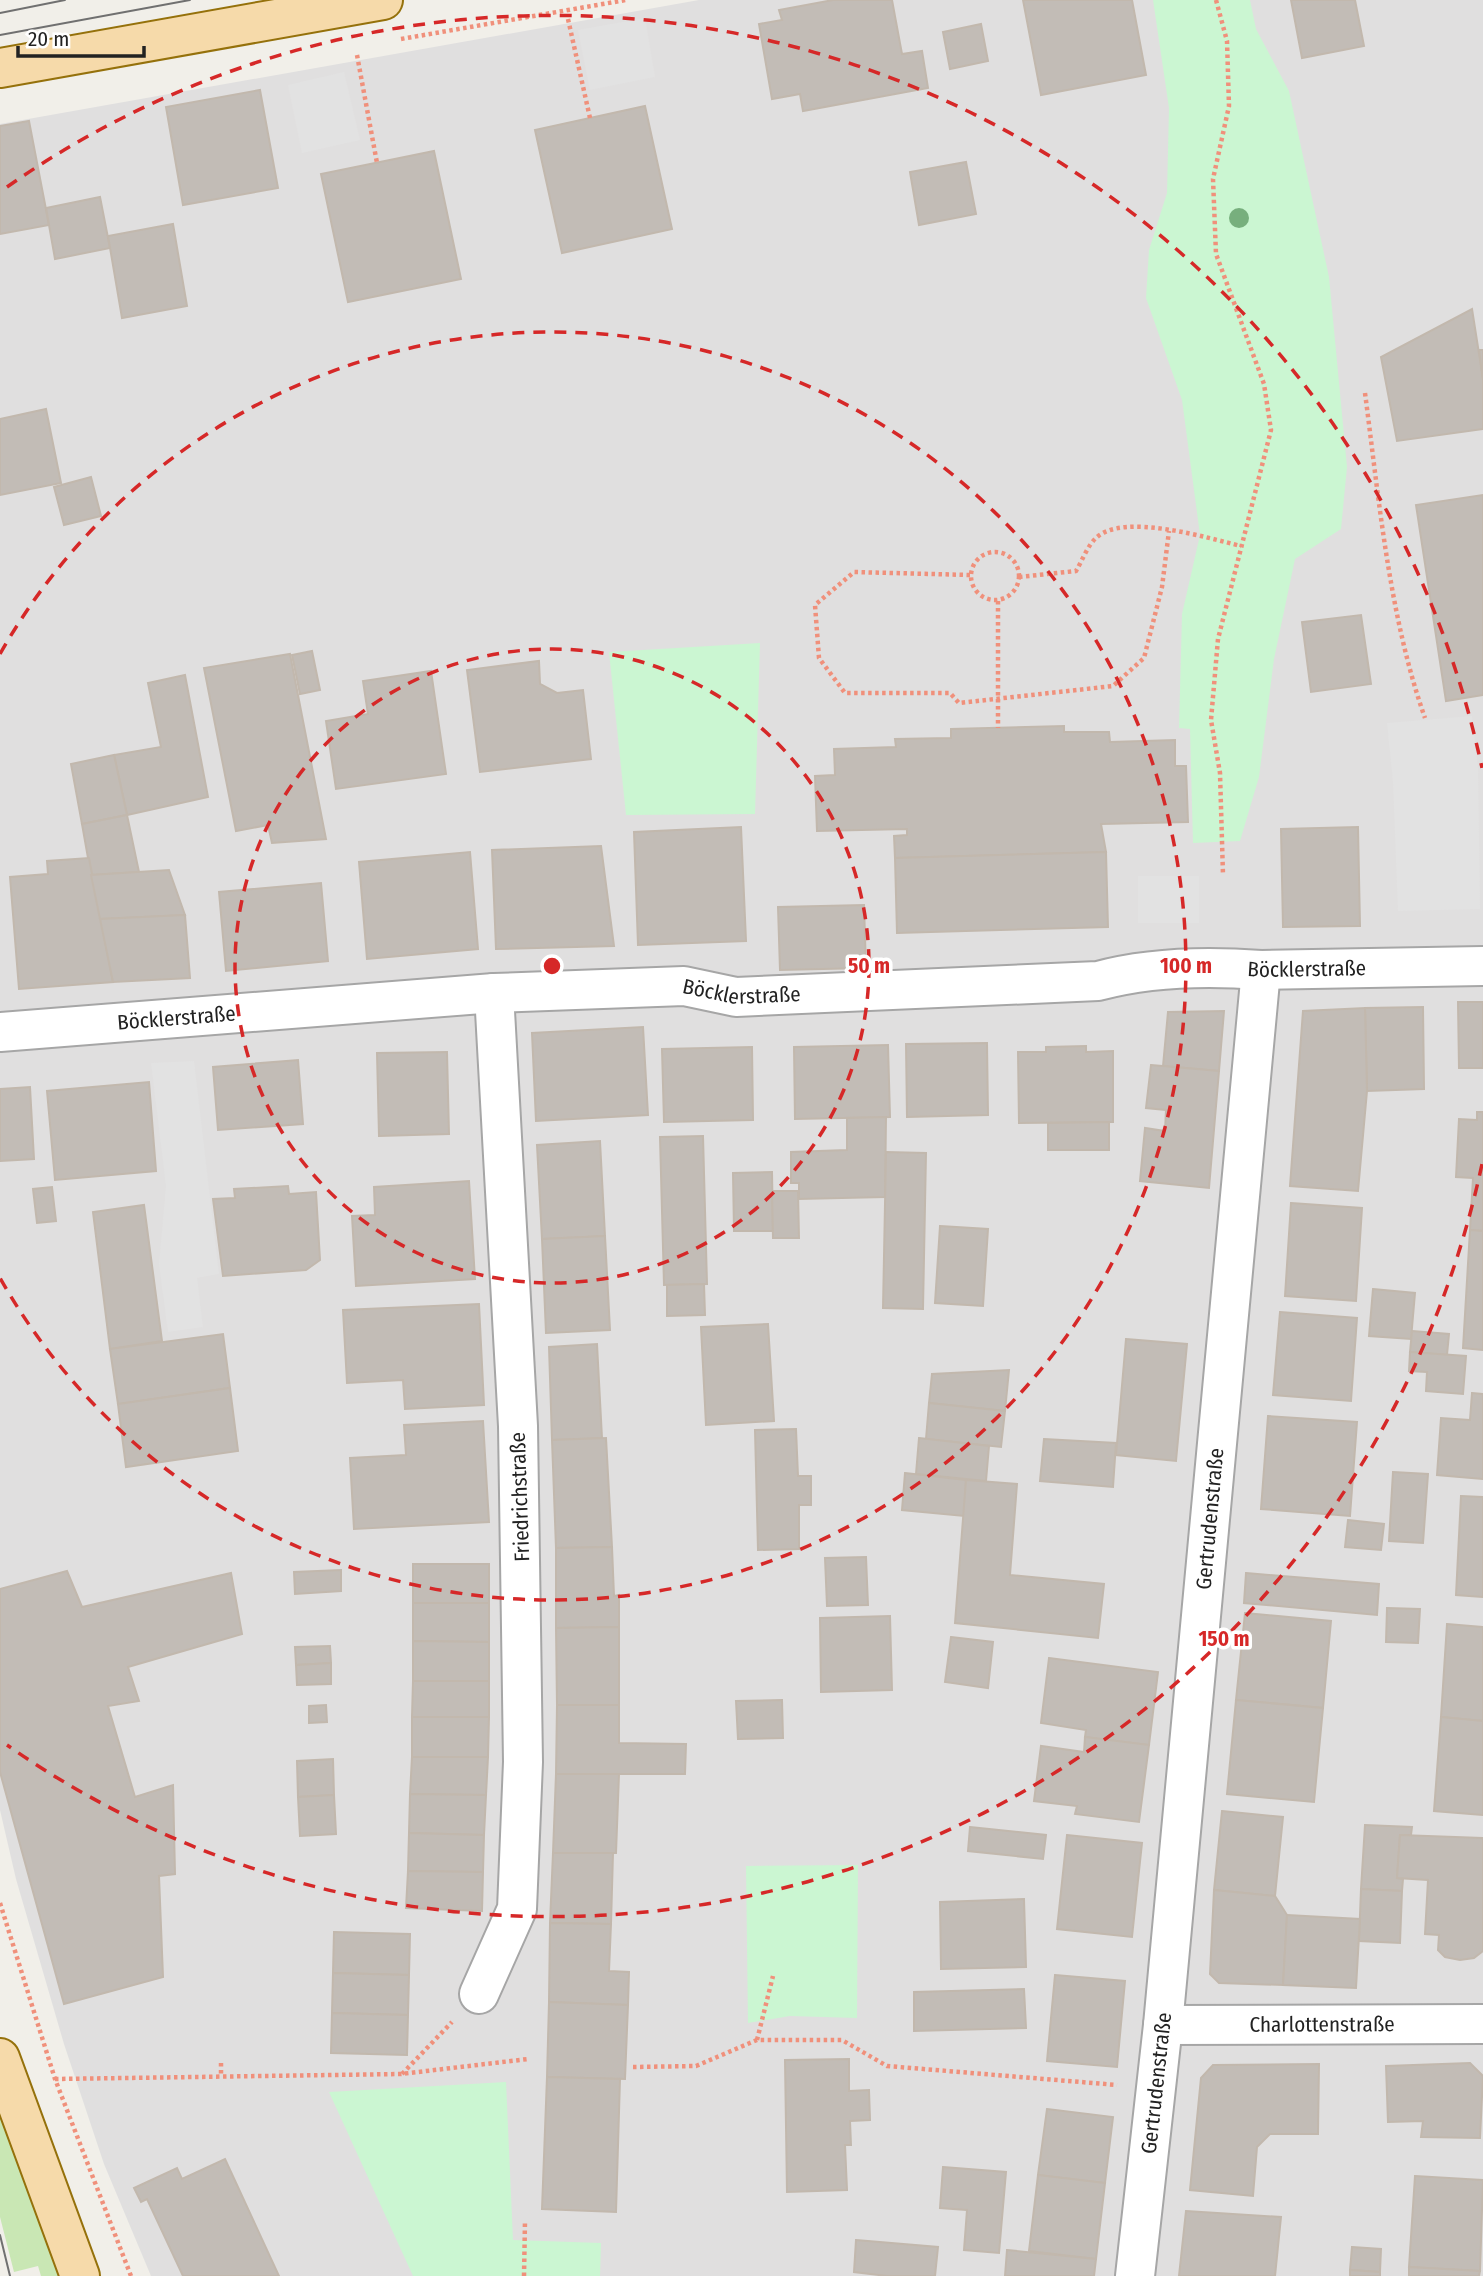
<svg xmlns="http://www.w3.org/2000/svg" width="1483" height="2276" viewBox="0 0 1483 2276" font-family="'Fira Sans Condensed',sans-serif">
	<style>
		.residential { fill: #e0dfdf }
		.grass { fill: #c9e7b4 }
		.park { fill: #cbf6d2 }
		.parking { fill: #e2e2e2 }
		.building { fill: #c2bcb6; stroke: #c2b8ad; stroke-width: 2 }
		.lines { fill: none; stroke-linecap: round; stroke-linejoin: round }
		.minor-casing { stroke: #a6a6a6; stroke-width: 42 }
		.major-casing { stroke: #95710b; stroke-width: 42 }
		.path { stroke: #f0907b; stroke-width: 4.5; stroke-dasharray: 3.5 3.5; stroke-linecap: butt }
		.minor { stroke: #fff; stroke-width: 38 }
		.major { stroke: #f6daaa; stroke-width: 38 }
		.tram { stroke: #707070; stroke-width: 2 }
		.tree { fill: #77af7d }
		.ring { fill: none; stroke: #d62828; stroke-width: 3.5; stroke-dasharray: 12 9 }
		.labels { text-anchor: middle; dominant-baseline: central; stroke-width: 7; stroke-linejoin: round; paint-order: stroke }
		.street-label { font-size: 21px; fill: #222; stroke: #fff }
		.centre { fill: #d62828; stroke: #fff; stroke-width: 3.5 }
		.ring-label { font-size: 21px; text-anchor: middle; font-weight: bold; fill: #d62828; stroke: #fff; stroke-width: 7; stroke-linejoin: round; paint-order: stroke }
	</style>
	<rect width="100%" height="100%" fill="#f1efe9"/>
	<polygon class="residential" points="699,0 1483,0 1483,2276 151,2276 104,2164 64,2044 16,1879 0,1810 0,124"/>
	<polygon class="grass" points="0,2113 61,2276 41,2276 38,2266 14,2272 0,2217"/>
	<g class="park">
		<polygon points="1153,0 1250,0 1256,29 1289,91 1329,277 1347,467 1341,529 1295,559 1274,659 1259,777 1240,841 1193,843 1190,729 1179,728 1182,614 1200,535 1182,400 1146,298 1149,250 1167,193 1169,108"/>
		<polygon points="760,643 755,814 626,815 609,652"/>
		<polygon points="858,1865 857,2018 790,2016 748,2023 746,1866"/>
		<polygon points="506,2082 513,2240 601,2243 600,2276 413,2276 329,2092"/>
	</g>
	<g class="parking">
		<polygon points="645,18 655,77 590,90 578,30"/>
		<polygon points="344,72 360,140 302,153 288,85"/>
		<polygon points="1472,716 1478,768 1480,909 1398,911 1393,782 1387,723"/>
		<rect x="1138" y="876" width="61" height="47"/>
		<polygon points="194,1061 219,1274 197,1278 203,1327 168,1332 159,1264 166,1186 151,1063"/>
	</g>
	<g class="building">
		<polygon points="833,0 892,0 902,54 922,51 928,88 803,111 800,94 772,99 759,24 782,20 779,10"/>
		<polygon points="1023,0 1132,0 1146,75 1041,95"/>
		<polygon points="1291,0 1355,0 1364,46 1302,58"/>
		<polygon points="981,24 988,61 950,69 943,32"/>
		<polygon points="260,90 278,188 183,205 166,107"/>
		<polygon points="645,106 672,229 562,253 535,130"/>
		<polygon points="29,121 49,225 0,234 0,126"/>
		<polygon points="434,151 461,279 348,302 321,174"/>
		<polygon points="966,162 976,214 919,225 910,172"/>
		<polygon points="100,197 110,248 55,259 46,208"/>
		<polygon points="173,224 187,306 122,318 108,236"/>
		<polygon points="1472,309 1483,379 1483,429 1397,441 1381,357"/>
		<polygon points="1479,350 1483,350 1483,379"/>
		<polygon points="46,409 61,483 0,495 0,419"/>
		<polygon points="91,477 101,516 64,525 54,487"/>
		<polygon points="1483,495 1483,695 1446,701 1416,505"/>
		<polygon points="1361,615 1371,684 1311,692 1302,622"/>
		<polygon points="312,651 320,690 300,694 292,655"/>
		<polygon points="290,654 326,839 272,843 268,825 236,831 204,668"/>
		<polygon points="539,661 540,684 557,693 583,690 591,759 480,772 467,670"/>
		<polygon points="431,671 446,774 336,789 326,721 368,714 363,681"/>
		<polygon points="185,675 208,797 127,815 114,755 161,747 148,683"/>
		<polygon points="1064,726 1064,732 1109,732 1110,742 1175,740 1175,766 1186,766 1188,822 1101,824 1106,852 895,858 894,836 907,835 907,829 817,831 815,776 835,775 834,749 896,747 895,739 951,738 951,729"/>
		<polygon points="114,755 127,815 82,824 71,764"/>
		<polygon points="127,815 139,872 91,875 82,824"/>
		<polygon points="741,827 746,941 638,945 634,832"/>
		<polygon points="1358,827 1360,926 1283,927 1281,829"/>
		<polygon points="601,846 614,946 496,949 492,850"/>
		<polygon points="470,852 478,949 367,959 359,862"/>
		<polygon points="1106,852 1108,927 897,933 895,858"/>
		<polygon points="89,858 113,982 19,989 10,877 48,874 47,861"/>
		<polygon points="169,870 185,915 100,919 91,875"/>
		<polygon points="321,883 328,961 226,971 219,892"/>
		<polygon points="864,905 866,968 780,970 778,907"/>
		<polygon points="185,915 190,978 113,982 100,919"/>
		<polygon points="1458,1002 1483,1002 1483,1068 1459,1068"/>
		<polygon points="1423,1007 1424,1089 1367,1091 1365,1008"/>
		<polygon points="1365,1008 1367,1091 1358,1191 1290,1186 1303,1011"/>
		<polygon points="1224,1011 1219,1071 1163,1066 1168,1012"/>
		<polygon points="643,1027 648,1115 536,1121 532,1033"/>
		<polygon points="987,1043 988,1115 907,1117 906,1044"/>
		<polygon points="888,1045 890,1117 795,1119 794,1047"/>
		<polygon points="1086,1046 1086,1052 1113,1051 1113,1122 1019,1123 1018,1052 1046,1052 1046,1047"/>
		<polygon points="752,1047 753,1120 664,1122 662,1049"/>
		<polygon points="447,1052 449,1134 379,1136 377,1053"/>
		<polygon points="298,1060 303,1124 218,1130 213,1067"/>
		<polygon points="1151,1065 1219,1071 1209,1188 1140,1181 1145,1128 1165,1131 1166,1110 1146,1108"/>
		<polygon points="149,1082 156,1171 55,1180 47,1091"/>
		<polygon points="30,1087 34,1159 0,1161 0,1089"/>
		<polygon points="1477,1112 1483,1112 1483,1231 1470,1230 1473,1178 1456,1177 1459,1119 1477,1120"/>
		<polygon points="886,1117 885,1197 799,1199 799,1183 791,1183 791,1152 847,1150 847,1118"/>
		<polygon points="1109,1122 1109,1150 1048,1150 1048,1123"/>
		<polygon points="703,1136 707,1284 664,1285 660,1137"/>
		<polygon points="600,1141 605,1236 542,1239 537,1145"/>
		<polygon points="886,1152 926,1153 923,1309 883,1308"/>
		<polygon points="772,1172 773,1231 734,1231 733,1173"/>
		<polygon points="469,1181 475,1279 356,1286 352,1216 375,1215 374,1187"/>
		<polygon points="288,1186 289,1194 316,1192 320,1260 306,1270 223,1276 213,1199 235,1198 234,1189"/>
		<polygon points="52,1187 56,1221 37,1223 33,1189"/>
		<polygon points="772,1191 798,1191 799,1238 773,1238"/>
		<polygon points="1291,1203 1362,1208 1356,1301 1285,1296"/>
		<polygon points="144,1205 162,1341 110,1349 93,1212"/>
		<polygon points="940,1226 988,1229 983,1306 935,1303"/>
		<polygon points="1470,1230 1483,1231 1483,1350 1463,1348"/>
		<polygon points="605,1236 610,1330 546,1333 542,1239"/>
		<polygon points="704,1284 705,1315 667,1316 667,1285"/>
		<polygon points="1373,1289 1415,1293 1411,1339 1369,1336"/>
		<polygon points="479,1304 484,1405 405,1409 403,1380 347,1383 343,1310"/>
		<polygon points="1280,1312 1357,1318 1351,1401 1273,1395"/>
		<polygon points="768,1324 774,1421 706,1425 701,1327"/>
		<polygon points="1412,1331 1449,1334 1447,1355 1410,1352"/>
		<polygon points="223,1334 230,1388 118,1404 110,1349"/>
		<polygon points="1126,1339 1187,1344 1176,1461 1116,1455"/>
		<polygon points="597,1344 602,1438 552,1440 549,1347"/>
		<polygon points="1410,1352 1466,1356 1463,1394 1426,1391 1427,1372 1409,1371"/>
		<polygon points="1009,1370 1005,1411 929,1403 932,1374"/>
		<polygon points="230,1388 238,1451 126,1467 118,1404"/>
		<polygon points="1472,1393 1483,1394 1483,1479 1437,1475 1441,1418 1470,1420"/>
		<polygon points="929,1403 1005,1411 1001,1447 926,1439"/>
		<polygon points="1268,1416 1357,1422 1350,1516 1261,1509"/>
		<polygon points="483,1421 489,1522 354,1529 350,1458 406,1455 404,1425"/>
		<polygon points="796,1429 798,1476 811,1476 811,1505 799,1505 799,1549 758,1550 755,1430"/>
		<polygon points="606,1438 612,1547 556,1548 552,1440"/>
		<polygon points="919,1438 989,1446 986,1481 916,1474"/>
		<polygon points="1044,1439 1116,1443 1113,1487 1040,1481"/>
		<polygon points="1393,1472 1428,1474 1423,1543 1389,1541"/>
		<polygon points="905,1473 966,1480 964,1516 902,1510"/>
		<polygon points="966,1480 1017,1484 1010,1575 1104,1584 1098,1638 955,1623"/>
		<polygon points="1461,1496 1483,1497 1483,1597 1456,1595"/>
		<polygon points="1348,1520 1384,1524 1381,1550 1345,1547"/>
		<polygon points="612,1547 614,1596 619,1595 619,1627 556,1628 556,1548"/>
		<polygon points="866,1557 868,1605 827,1606 825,1558"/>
		<rect x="413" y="1564" width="76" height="39"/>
		<polygon points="341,1570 341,1591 295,1594 294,1572"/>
		<polygon points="67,1571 82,1607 231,1573 242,1634 128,1667 139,1701 108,1706 135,1797 173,1785 175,1874 159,1876 163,1977 64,2004 0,1772 0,1589"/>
		<polygon points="1246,1573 1379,1584 1377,1615 1244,1603"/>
		<polygon points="413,1603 489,1603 489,1642 413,1641"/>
		<polygon points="1387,1608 1420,1609 1418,1643 1386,1642"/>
		<polygon points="1245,1613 1331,1621 1323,1708 1236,1700"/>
		<polygon points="890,1616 892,1690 821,1692 820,1618"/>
		<polygon points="1447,1624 1483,1627 1483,1721 1441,1717"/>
		<polygon points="619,1627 619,1705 557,1705 556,1628"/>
		<polygon points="951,1637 993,1642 988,1688 945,1682"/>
		<polygon points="413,1641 489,1642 489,1681 413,1681"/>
		<polygon points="330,1646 331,1663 296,1665 295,1647"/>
		<polygon points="1049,1658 1158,1672 1149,1745 1085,1737 1086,1730 1041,1723"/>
		<polygon points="331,1663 331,1684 297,1685 296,1665"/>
		<polygon points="413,1681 489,1681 489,1717 412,1717"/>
		<polygon points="782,1700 783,1738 738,1739 736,1701"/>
		<polygon points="1236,1700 1323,1708 1314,1802 1227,1794"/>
		<polygon points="326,1705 327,1722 309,1723 309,1706"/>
		<polygon points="557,1705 619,1705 619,1743 686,1744 685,1774 556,1774"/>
		<polygon points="412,1717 489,1717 488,1757 412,1757"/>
		<polygon points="1441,1717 1483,1721 1483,1815 1434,1811"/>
		<polygon points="1085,1737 1149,1745 1139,1822 1075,1814 1077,1806 1034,1801 1041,1746 1084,1752"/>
		<polygon points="412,1757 488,1757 486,1795 410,1794"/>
		<polygon points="333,1759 334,1795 298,1797 297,1761"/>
		<polygon points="556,1774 619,1774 616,1853 553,1853"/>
		<polygon points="410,1794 486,1795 484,1835 409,1833"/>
		<polygon points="334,1795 336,1834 300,1836 298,1797"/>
		<polygon points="1222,1811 1283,1817 1275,1896 1214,1890"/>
		<polygon points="1365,1825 1412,1827 1411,1835 1400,1835 1397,1878 1403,1879 1402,1891 1361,1889"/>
		<polygon points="970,1827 1046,1835 1043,1859 968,1851"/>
		<polygon points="409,1833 484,1835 483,1872 408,1871"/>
		<polygon points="1067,1835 1142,1843 1132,1937 1057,1929"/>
		<polygon points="1400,1835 1483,1838 1483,1951 1474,1958 1460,1960 1445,1957 1438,1950 1439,1935 1425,1934 1428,1880 1397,1878"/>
		<polygon points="553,1853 613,1853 611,1924 550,1923"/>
		<polygon points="408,1871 483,1872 482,1911 406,1908"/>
		<polygon points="1361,1889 1402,1891 1400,1943 1359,1941"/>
		<polygon points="1214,1890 1275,1896 1287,1915 1283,1985 1219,1983 1210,1974"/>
		<polygon points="1024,1899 1026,1967 941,1969 940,1902"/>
		<polygon points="1287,1915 1360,1919 1356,1988 1283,1985"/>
		<polygon points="550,1923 611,1924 609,1971 629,1972 628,2005 549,2002"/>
		<polygon points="334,1932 410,1934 409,1975 333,1973"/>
		<polygon points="333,1973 409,1975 408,2015 332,2013"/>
		<polygon points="1055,1975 1125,1981 1117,2067 1047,2061"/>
		<polygon points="1024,1989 1026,2028 914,2031 914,1992"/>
		<polygon points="549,2002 628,2005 625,2079 547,2077"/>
		<polygon points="332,2013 408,2015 407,2055 331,2053"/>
		<polygon points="849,2059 849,2091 869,2090 870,2120 850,2121 851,2145 845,2145 847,2190 787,2192 785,2060"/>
		<polygon points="1470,2063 1483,2076 1480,2138 1421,2137 1423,2121 1388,2122 1386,2066"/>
		<polygon points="1319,2064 1318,2134 1270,2134 1257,2147 1253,2196 1190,2190 1201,2078 1213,2065"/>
		<polygon points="547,2077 620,2079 616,2212 542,2209"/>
		<polygon points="1047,2109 1113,2117 1105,2183 1038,2175"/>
		<polygon points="225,2159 279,2276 183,2276 147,2199 141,2202 134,2188 177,2168 182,2179"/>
		<polygon points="943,2167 1006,2172 999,2253 964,2250 967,2210 940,2208"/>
		<polygon points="1038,2175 1105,2183 1096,2259 1029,2251"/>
		<polygon points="1415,2176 1483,2180 1480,2271 1409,2267"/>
		<polygon points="1186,2211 1281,2217 1275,2276 1179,2276"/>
		<polygon points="856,2240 938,2247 935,2276 887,2276 854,2272"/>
		<polygon points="1352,2247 1381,2249 1380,2272 1350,2270"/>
		<polygon points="1007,2250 1096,2259 1094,2276 1005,2276"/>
		<polygon points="1409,2267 1480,2271 1479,2276 1409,2276"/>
		<polygon points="1350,2270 1380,2272 1380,2276 1350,2276"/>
	</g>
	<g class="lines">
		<g class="minor-casing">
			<g id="minor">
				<path id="s1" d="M0,1032L494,993L684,986L736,997L1098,981C1150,967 1207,966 1261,970L1483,966"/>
				<polyline points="479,1994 517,1909 523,1762 518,1426 494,993"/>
				<path id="s2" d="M1163,2025L1483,2024"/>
				<path id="s3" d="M1135,2276L1163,2025L1261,970"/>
			</g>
		</g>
		<g class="major-casing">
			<g id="major">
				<polyline points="0,68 383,0"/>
				<polyline points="0,2058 80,2276"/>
			</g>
		</g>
		<g class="path">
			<polyline points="1216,0 1227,41 1229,106 1213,179 1216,254 1264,384 1271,430 1218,639 1211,720 1220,773 1223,875"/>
			<polyline points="568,19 590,118"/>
			<polyline points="401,39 626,0"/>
			<polyline points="357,55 377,163"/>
			<path d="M1365,393C1379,499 1389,616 1425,718"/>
			<circle cx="995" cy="576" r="24"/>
			<polyline points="970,575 854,572 815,605 819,658 845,693 950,693 959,703 1113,686 1144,658 1162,587 1169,531"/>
			<path d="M1019,577L1076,571C1082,561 1088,545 1096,538C1123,512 1208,538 1241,546"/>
			<polyline points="998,601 998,728"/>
			<polyline points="0,1903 55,2079 131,2276"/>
			<polyline points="757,2040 773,1976"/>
			<polyline points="221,2063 221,2076"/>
			<polyline points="633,2067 696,2066 757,2040 842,2040 887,2066 1117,2085"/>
			<polyline points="402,2074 452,2022"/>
			<polyline points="55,2079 401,2074 528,2059"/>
			<polyline points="524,2276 525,2221"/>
		</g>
		<use href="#minor" class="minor"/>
		<use href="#major" class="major"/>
		<g class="tram">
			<polyline points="0,13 65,0"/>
			<polyline points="0,35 190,0"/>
			<polyline points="0,2235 10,2276"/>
		</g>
	</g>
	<circle class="tree" cx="1239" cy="218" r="10"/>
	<g class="ring">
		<circle cx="552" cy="966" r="317"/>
		<path d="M0 654A634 634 0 1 1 0 1278"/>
		<path d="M1482 1164A951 951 0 0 1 7 1745M7 187A951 951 0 0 1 1482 768"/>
	</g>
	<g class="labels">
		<g class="street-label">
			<text stroke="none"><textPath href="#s1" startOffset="1311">Böcklerstraße</textPath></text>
			<text stroke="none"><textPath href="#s1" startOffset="744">Böcklerstraße</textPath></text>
			<text stroke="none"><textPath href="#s1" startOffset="177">Böcklerstraße</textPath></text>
			<text transform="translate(520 1497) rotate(-92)">Friedrichstraße</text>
			<text stroke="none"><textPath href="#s3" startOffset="761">Gertrudenstraße</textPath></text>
			<text stroke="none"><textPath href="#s2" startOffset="159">Charlottenstraße</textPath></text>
			<text stroke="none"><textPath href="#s3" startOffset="194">Gertrudenstraße</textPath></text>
		</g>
	</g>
	<circle cx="552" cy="966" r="10" class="centre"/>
	<g class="ring-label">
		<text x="869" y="973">50 m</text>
		<text x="1186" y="973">100 m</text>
		<text x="1224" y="1646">150 m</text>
	</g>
	<path d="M18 46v10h126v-10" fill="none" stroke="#222222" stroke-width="3.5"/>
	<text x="28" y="46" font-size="21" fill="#222222" stroke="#ffffff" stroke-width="5" paint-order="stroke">20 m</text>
</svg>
